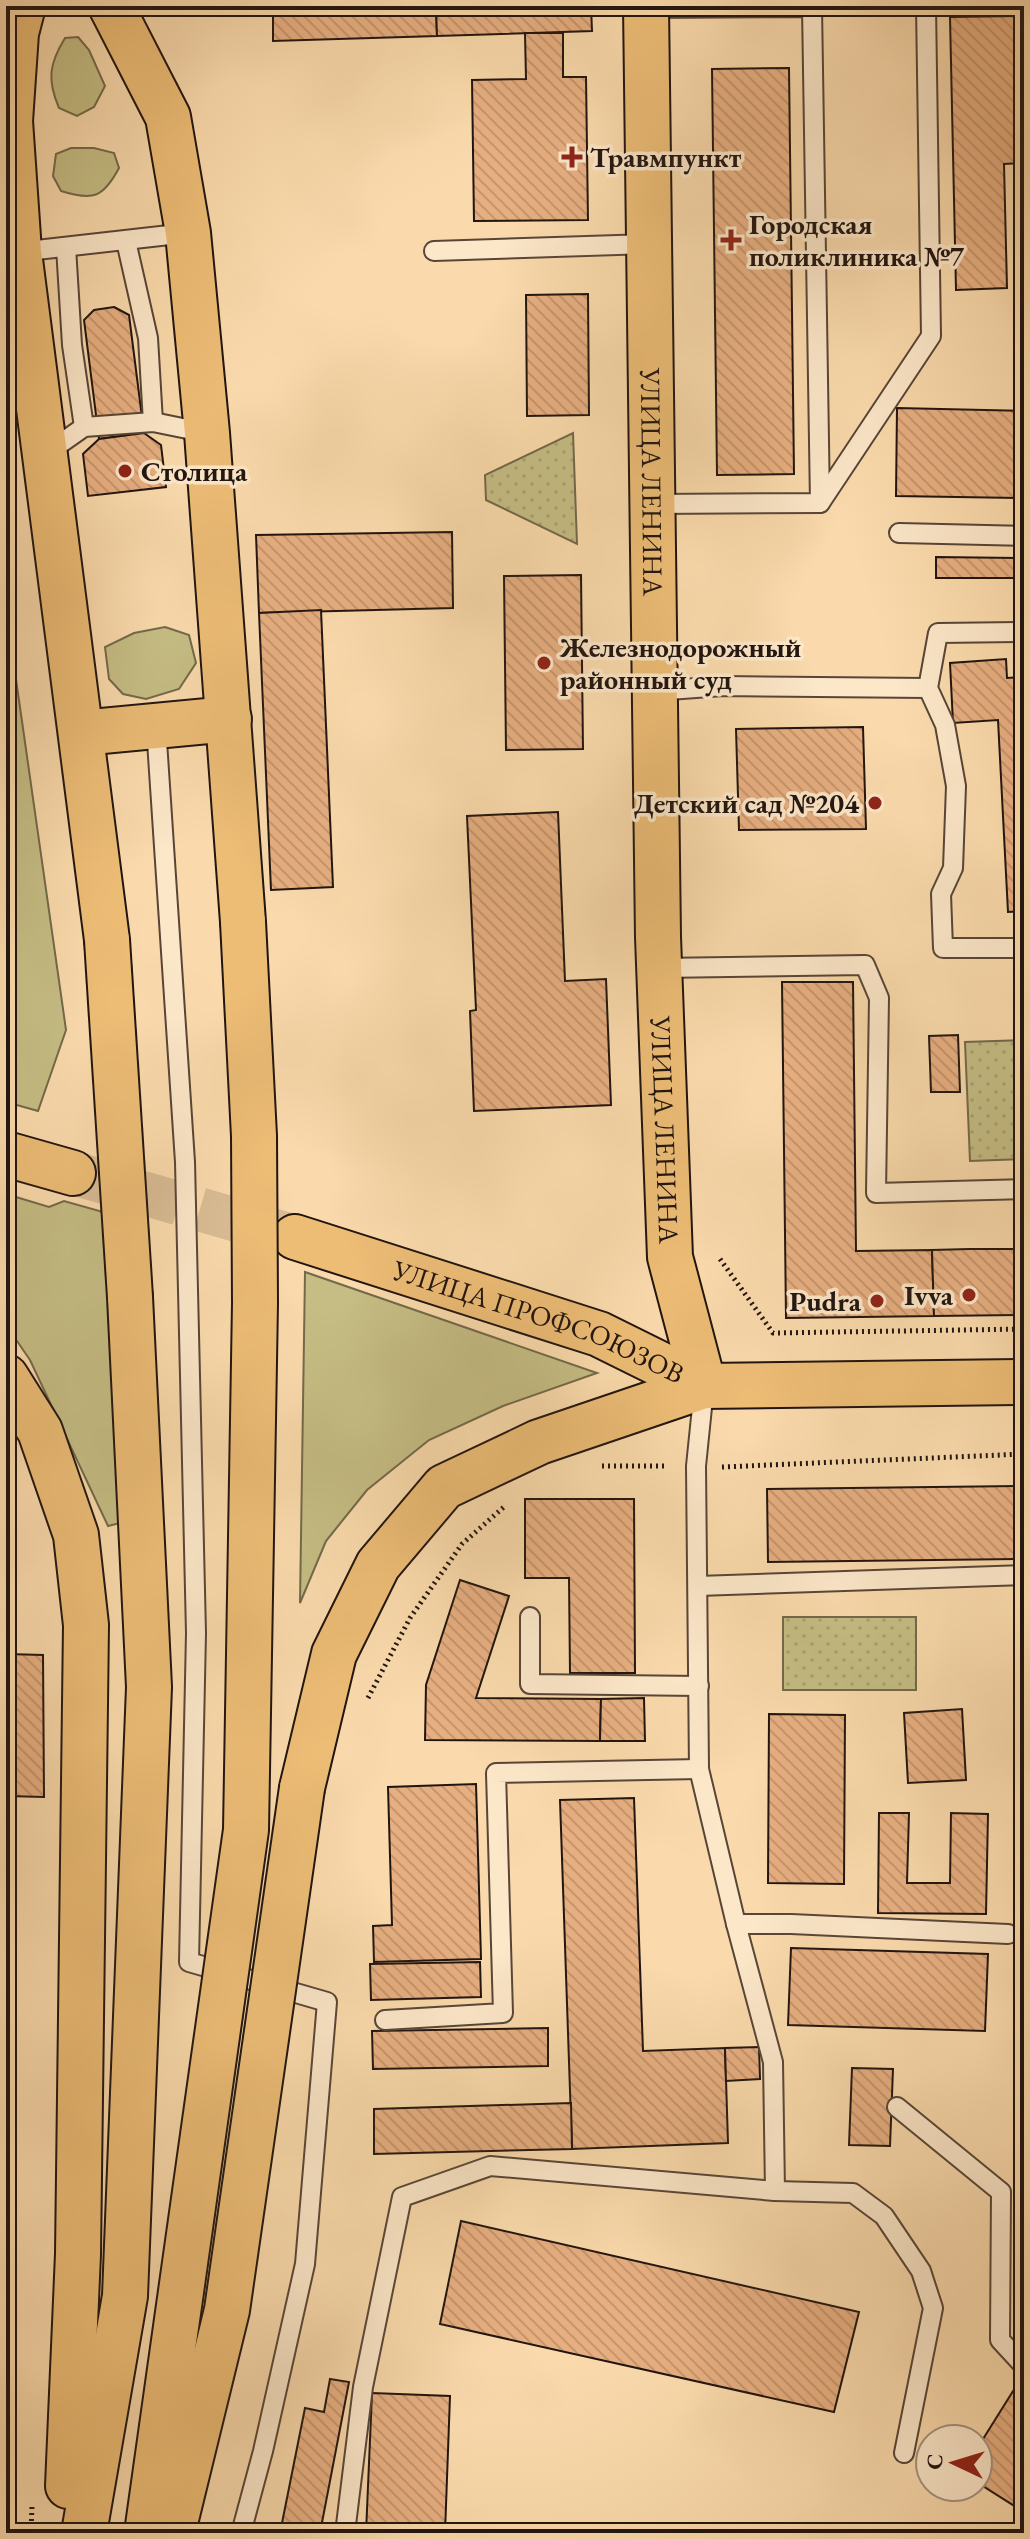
<svg xmlns="http://www.w3.org/2000/svg" width="1030" height="2539" viewBox="0 0 1030 2539" font-family="'EB Garamond',serif">
	<style>
		.grass { fill: #c5bd84; stroke: #73694a; stroke-width: 2 }
		.park { fill: url(#park-dots); stroke: #73694a; stroke-width: 2 }
		.building { fill: url(#building-back-hatch); stroke: #211510; stroke-width: 2 }
		.lines { fill: none; stroke-linecap: round; stroke-linejoin: round }
		.primary-tunnel { stroke: #d9bc95; stroke-width: 44; stroke-dasharray: 44 22; stroke-linecap: butt }
		.lane-casing { stroke: #574637; stroke-width: 22 }
		.primary-casing { stroke: #211510; stroke-width: 48 }
		.path { stroke: #211510; stroke-width: 5; stroke-dasharray: 2 4; stroke-linecap: butt }
		.lane { stroke: #fce7c9; stroke-width: 18 }
		.primary { stroke: #edbd76; stroke-width: 44 }
		.primary-bridge-casing { stroke: #211510; stroke-width: 48; stroke-linecap: butt }
		.primary-bridge { stroke: #edbd76; stroke-width: 44 }
		.poi-dot { fill: #8f2418; stroke: #fce7c9; stroke-width: 3 }
		.labels { text-anchor: middle; dominant-baseline: central; stroke-width: 7; stroke-linejoin: round; paint-order: stroke }
		.poi-label { font-size: 28px; font-weight: bold; fill: #211510; stroke: #fce7c9; text-anchor: start }
		.street-label { font-size: 28px; fill: #211510; stroke: #fce7c9 }
	</style>
	<defs>
		<pattern id="park-dots" width="8" height="8" patternUnits="userSpaceOnUse" patternTransform="scale(2)"><rect width="8" height="8" fill="#c5bd84"/><path d="M2 2h.1M6 6h.1" fill="none" stroke="#a9a271" stroke-width="1.8" stroke-linecap="round"/></pattern>
		<pattern id="building-back-hatch" width="6" height="6" patternUnits="userSpaceOnUse" patternTransform="scale(2)"><rect width="6" height="6" fill="#e7af81"/><path d="M-1 5l2 2M0 0l6 6M5-1l2 2" fill="none" stroke="#c6966e"/></pattern>
	</defs>
	<rect width="100%" height="100%" fill="#fadaac"/>
	<filter id="stains"><feTurbulence type="fractalNoise" baseFrequency=".0025" numOctaves="4"/><feColorMatrix values="0 0 0 0 .2 0 0 0 0 .09 0 0 0 0 .02 0 0 0 .5 -.17"/></filter>
	<radialGradient id="worn" r=".72"><stop offset=".6" stop-color="#630" stop-opacity="0"/><stop offset="1" stop-color="#630" stop-opacity=".3"/></radialGradient>
	<g class="grass">
		<path d="M78,37L89,50L105,86L94,107L77,116L59,108C47,80 49,64 65,38Z"/>
		<path d="M71,148H94L114,153L119,168C103,198 93,201 61,191L53,176L56,154Z"/>
		<polygon points="6,609 66,1030 38,1111 6,1102"/>
		<polygon points="165,627 189,635 196,663 179,689 146,699 123,694 109,679 105,647 134,633"/>
		<polygon points="6,1194 49,1207 64,1201 103,1212 124,1522 108,1526 30,1360 6,1325"/>
		<polygon points="305,1272 597,1373 503,1406 429,1440 367,1490 326,1541 300,1603"/>
	</g>
	<g class="park">
		<polygon points="573,433 577,544 486,500 485,475"/>
		<polygon points="1024,1040 1024,1159 970,1161 965,1042"/>
		<rect x="783" y="1617" width="133" height="73"/>
	</g>
	<g class="building">
		<polygon points="273,6 436,6 437,36 273,41"/>
		<polygon points="436,6 591,6 592,31 437,36"/>
		<polygon points="1024,16 1024,163 1004,164 1007,288 956,290 950,17"/>
		<polygon points="525,33 563,33 563,77 586,77 588,220 474,221 472,80 526,79"/>
		<polygon points="789,68 794,474 717,475 712,69"/>
		<polygon points="588,294 589,415 527,416 526,295"/>
		<polygon points="114,307 129,315 144,433 99,439 84,320 94,310"/>
		<polygon points="897,408 1024,411 1024,498 896,496"/>
		<polygon points="144,433 161,445 166,487 88,496 83,454 99,439"/>
		<polygon points="452,532 453,608 259,613 256,535"/>
		<polygon points="936,557 1024,558 1024,578 936,578"/>
		<polygon points="581,575 583,749 506,750 504,576"/>
		<polygon points="321,610 333,887 271,890 259,613"/>
		<polygon points="1006,659 1007,678 1024,677 1024,911 1008,912 998,720 953,723 950,663"/>
		<polygon points="863,727 866,829 739,830 736,729"/>
		<polygon points="558,812 565,981 606,979 611,1105 474,1111 470,1011 476,1010 467,816"/>
		<polygon points="782,982 853,982 856,1251 932,1250 934,1316 786,1318"/>
		<polygon points="958,1035 960,1092 931,1092 929,1036"/>
		<polygon points="969,1249 1024,1249 1024,1315 934,1316 932,1250"/>
		<polygon points="1024,1486 1024,1559 768,1562 767,1489"/>
		<polygon points="525,1499 634,1499 635,1673 570,1673 569,1578 525,1578"/>
		<polygon points="460,1580 509,1596 476,1698 601,1699 600,1741 425,1740 426,1685"/>
		<polygon points="6,1654 43,1655 44,1797 6,1796"/>
		<polygon points="644,1698 645,1741 600,1741 601,1699"/>
		<polygon points="962,1709 966,1780 908,1783 904,1713"/>
		<polygon points="769,1714 845,1715 844,1884 768,1883"/>
		<polygon points="476,1784 481,1959 374,1962 373,1926 392,1925 388,1787"/>
		<polygon points="634,1798 643,2051 725,2048 728,2143 572,2149 560,1800"/>
		<polygon points="879,1813 909,1813 907,1883 950,1883 951,1813 988,1814 986,1914 878,1913"/>
		<polygon points="791,1948 988,1954 985,2031 788,2025"/>
		<polygon points="480,1962 481,1997 371,2000 370,1964"/>
		<polygon points="548,2028 548,2066 373,2069 372,2031"/>
		<polygon points="759,2047 760,2079 726,2081 725,2048"/>
		<polygon points="852,2068 893,2069 890,2146 849,2145"/>
		<polygon points="571,2103 572,2149 374,2154 374,2109"/>
		<polygon points="461,2221 859,2312 834,2412 440,2324"/>
		<polygon points="1024,2250 1024,2345 1020,2345"/>
		<polygon points="330,2379 349,2382 320,2533 280,2533 305,2408 324,2412"/>
		<polygon points="1015,2388 1024,2394 1024,2512 978,2483 978,2447"/>
		<polygon points="372,2393 450,2396 445,2533 366,2533"/>
	</g>
	<g class="lines">
		<polyline class="primary-tunnel" points="73,1173 289,1235"/>
		<g class="lane-casing">
			<g id="lane">
				<polyline points="647,8 812,7 820,503 652,504"/>
				<polyline points="126,241 148,338 153,422"/>
				<polyline points="66,247 72,345 84,427"/>
				<polyline points="434,251 649,244"/>
				<polyline points="19,252 187,233"/>
				<polyline points="47,453 84,427 153,422 207,433"/>
				<polyline points="820,503 931,336 926,6"/>
				<polyline points="899,533 1024,536"/>
				<polyline points="1024,632 938,633 928,688 945,725 956,786 953,868 941,894 943,948 1024,948"/>
				<polyline points="655,691 723,686 928,688"/>
				<polyline points="156,726 185,1162 196,1633 189,1962 327,2002 305,2264 263,2451 241,2533"/>
				<polyline points="659,968 865,965 879,998 876,1193 1024,1189"/>
				<polyline points="704,1388 696,1466 699,1769 736,1924 773,2062 775,2191"/>
				<polyline points="698,1586 1024,1575"/>
				<polyline points="530,1617 530,1684 699,1686"/>
				<polyline points="736,1924 791,1924 1008,1934"/>
				<polyline points="385,2020 503,2013 496,1773 699,1769"/>
				<polyline points="897,2107 1001,2192 1000,2340 1024,2366"/>
				<polyline points="345,2533 363,2387 402,2197 490,2166 775,2191 853,2193 884,2216 921,2271 933,2308 904,2453"/>
			</g>
		</g>
		<g class="primary-casing">
			<g id="primary">
				<polyline points="23,6 16,33 10,121 19,252 107,940"/>
				<polyline points="111,6 168,117 188,233 207,433 243,922"/>
				<path id="s1" d="M646,6L658,937L670,1257L704,1386"/>
				<polyline points="81,733 229,719"/>
				<polyline points="6,1154 73,1173"/>
				<path id="s2" d="M295,1237L599,1334L704,1386L1024,1382"/>
				<polyline points="6,1377 40,1431 76,1535 86,1625 78,2254 68,2486"/>
				<polyline points="302,1788 334,1654 378,1565 444,1487 539,1442 704,1386"/>
				<polyline points="84,2533 125,2296 149,1687 130,1297"/>
			</g>
		</g>
		<g class="path">
			<polyline points="720,1259 773,1333 1024,1329"/>
			<polyline points="602,1466 668,1466"/>
			<polyline points="722,1467 1024,1454"/>
			<polyline points="368,1698 410,1618 462,1544 505,1506"/>
			<polyline points="31,2533 32,2506"/>
		</g>
		<use href="#lane" class="lane"/>
		<use href="#primary" class="primary"/>
		<g class="primary-bridge-casing">
			<g id="primary-bridge">
				<polyline points="107,940 130,1297"/>
				<polyline points="173,2531 227,2310 302,1788"/>
				<polyline points="147,2533 246,1830 255,1303 254,1136 243,922"/>
			</g>
		</g>
		<use href="#primary-bridge" class="primary-bridge"/>
	</g>
	<g class="poi-dot">
		<path d="M568 145h8v8h8v8h-8v8h-8v-8h-8v-8h8z"/>
		<path d="M727 228h8v8h8v8h-8v8h-8v-8h-8v-8h8z"/>
		<circle cx="125" cy="471" r="8"/>
		<circle cx="544" cy="663" r="8"/>
		<circle cx="875" cy="803" r="8"/>
		<circle cx="969" cy="1295" r="8"/>
		<circle cx="877" cy="1301" r="8"/>
	</g>
	<g class="labels">
		<g class="poi-label">
			<text x="590" y="157">Травмпункт</text>
			<text x="749" y="224">Городская<tspan x="749" dy="32">поликлиника №7</tspan></text>
			<text x="141" y="471">Столица</text>
			<text x="560" y="647">Железнодорожный<tspan x="560" dy="32">районный суд</tspan></text>
			<text x="859" y="803" text-anchor="end">Детский сад №204</text>
			<text x="953" y="1295" text-anchor="end">Ivva</text>
			<text x="861" y="1301" text-anchor="end">Pudra</text>
		</g>
		<g class="street-label">
			<text stroke="none"><textPath href="#s1" startOffset="476">УЛИЦА ЛЕНИНА</textPath></text>
			<text stroke="none"><textPath href="#s1" startOffset="1124">УЛИЦА ЛЕНИНА</textPath></text>
			<text stroke="none"><textPath href="#s2" startOffset="258">УЛИЦА ПРОФСОЮЗОВ</textPath></text>
		</g>
	</g>
	<rect width="1030" height="2539" fill="none" stroke="#fadaac" stroke-width="32"/>
	<rect x="8" y="8" width="1014" height="2523" fill="none" stroke="#211510" stroke-width="4"/>
	<rect x="16" y="16" width="998" height="2507" fill="none" stroke="#211510" stroke-width="2"/>
	<g transform="translate(954 2463) rotate(274)"><circle r="38" fill="#fce7c9" stroke="#a4937f" stroke-width="2"/>
	<path d="M0-6L14 30L0 20L-14 30Z" fill="#8f2418"/>
	<text y="-12" font-size="22" font-weight="bold" text-anchor="middle" fill="#211510">С</text>
	</g>
	<rect width="100%" height="100%" filter="url(#stains)"/>
	<rect width="100%" height="100%" fill="url(#worn)"/>
</svg>
